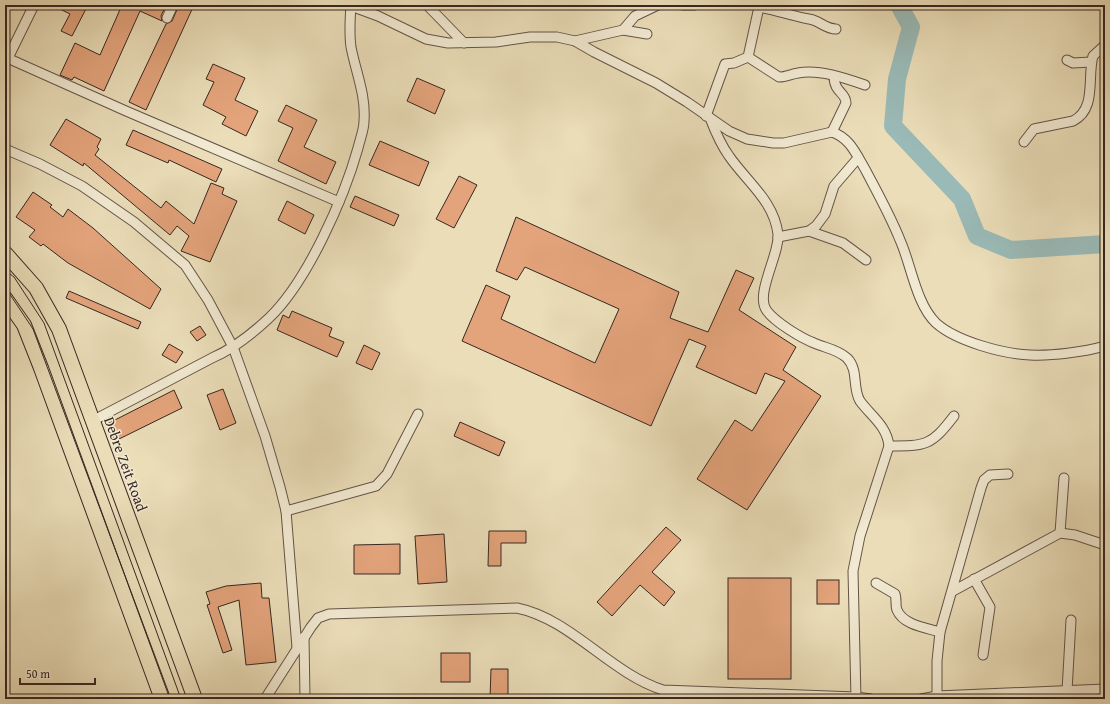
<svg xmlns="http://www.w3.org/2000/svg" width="1110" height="704" viewBox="0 0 1110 704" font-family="'Gentium Book Plus',serif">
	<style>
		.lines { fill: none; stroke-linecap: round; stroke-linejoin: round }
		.river { stroke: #9abab7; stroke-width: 18 }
		.building { fill: #e3a37b; stroke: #382721 }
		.minor-casing { stroke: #645447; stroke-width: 11 }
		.primary-casing { stroke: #382721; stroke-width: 16 }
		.minor { stroke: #f1e9d1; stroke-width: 9 }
		.primary { stroke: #eaddb8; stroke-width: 14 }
		.tram { stroke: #382721; stroke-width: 1 }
		.labels { text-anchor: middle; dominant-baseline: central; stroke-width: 3; stroke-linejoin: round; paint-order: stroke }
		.street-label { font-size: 15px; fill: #382721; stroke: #f1e9d1 }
	</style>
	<rect width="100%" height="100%" fill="#eaddb8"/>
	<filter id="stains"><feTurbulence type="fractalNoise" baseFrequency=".005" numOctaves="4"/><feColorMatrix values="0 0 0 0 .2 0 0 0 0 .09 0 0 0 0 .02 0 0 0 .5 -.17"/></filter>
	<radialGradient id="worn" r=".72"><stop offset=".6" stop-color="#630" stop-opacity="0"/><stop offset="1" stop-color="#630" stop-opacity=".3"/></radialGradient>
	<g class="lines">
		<polyline class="river" points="899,5 911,27 897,79 893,126 962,199 977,236 1011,250 1105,244"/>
	</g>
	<g class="building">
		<polygon points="52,5 88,5 72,36 61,31 70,14"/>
		<polygon points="122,5 166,5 161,16 162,21 140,11 104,91 74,77 72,80 60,75 75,43 100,55"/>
		<polygon points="179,5 194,5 146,110 129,102 166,24 172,21"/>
		<polygon points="213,64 245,78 235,100 258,111 246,136 222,124 226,117 203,105 214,82 206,79"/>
		<polygon points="417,78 445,90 435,114 407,101"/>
		<polygon points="286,105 317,120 304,147 336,162 326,184 278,161 293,128 278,121"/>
		<polygon points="66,119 101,139 97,147 99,149 95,155 161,208 166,201 194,224 211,183 224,188 222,194 237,201 210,262 181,251 189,236 177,226 170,235 84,163 83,166 50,145"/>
		<polygon points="133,130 222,169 216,182 169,160 168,163 126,145"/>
		<polygon points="380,141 429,162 419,186 369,165"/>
		<polygon points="459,176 477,185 454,228 436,219"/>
		<polygon points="33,192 52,205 50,207 63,217 68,209 93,228 161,289 150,309 68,263 43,244 41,246 29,237 35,230 16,217"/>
		<polygon points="355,196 399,215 394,226 350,207"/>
		<polygon points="287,201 314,215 305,234 278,220"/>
		<polygon points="516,217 679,292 670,318 708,332 736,270 754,278 739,310 796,347 783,370 821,396 747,510 697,479 735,420 752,431 785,381 765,373 756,394 696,367 706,346 689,339 651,426 462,341 486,285 510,296 501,319 595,363 619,309 525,267 517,280 496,271"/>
		<polygon points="69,291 141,322 138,329 66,298"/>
		<polygon points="292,311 332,328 329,336 344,342 337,357 277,330 283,315 289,318"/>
		<polygon points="200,326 206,335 197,341 190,332"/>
		<polygon points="169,344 183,352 176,363 162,355"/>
		<polygon points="364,345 380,353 372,370 356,363"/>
		<polygon points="223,389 236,423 220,430 207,395"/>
		<polygon points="174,390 182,408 115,441 107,424"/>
		<polygon points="460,422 505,442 499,456 454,436"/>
		<polygon points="666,527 681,540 652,572 675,592 664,606 640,585 612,616 597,602"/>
		<polygon points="489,531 526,531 526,543 501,543 501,566 488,566"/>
		<polygon points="444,534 447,582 418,584 415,536"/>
		<polygon points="400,544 400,574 354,574 354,545"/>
		<rect x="728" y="578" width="63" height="101"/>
		<rect x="817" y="580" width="22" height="24"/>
		<polygon points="261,583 262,598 269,598 276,662 246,665 239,600 218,607 232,650 223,653 207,605 210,604 206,592 226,586"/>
		<rect x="441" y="653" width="29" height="29"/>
		<polygon points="491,669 508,669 508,699 490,699"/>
	</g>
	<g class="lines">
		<g class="minor-casing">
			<g id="minor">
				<polyline points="427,5 464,43"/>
				<polyline points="683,5 694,5"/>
				<path d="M351,6L378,16L426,39L448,43L496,42L530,37H557L575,41L594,52L656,83L687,102L729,131L747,139L773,143H784L832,132C850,138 856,154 865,169C877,192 890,215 900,240C911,264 916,304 936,323C956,341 1003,354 1030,355C1052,356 1084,352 1105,346"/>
				<polyline points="167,18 173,5"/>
				<polyline points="623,30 635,16 658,5"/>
				<polyline points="575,41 623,30 647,34"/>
				<polyline points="5,57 126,111 339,202"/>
				<path d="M748,57L779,77C786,77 791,74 798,73C819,69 845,78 865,85"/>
				<polyline points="8,58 34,5"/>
				<polyline points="1067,60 1073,63 1091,62"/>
				<path d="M706,116L725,64L734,63L748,57L759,7C776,10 792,16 809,19C819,20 825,29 836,29"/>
				<path d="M710,118C715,131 721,145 729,156C747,182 774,201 778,234C780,254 754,295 767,311C775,322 801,338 814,343C825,348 837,349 847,358C859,370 852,388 860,401C871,416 887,426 889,446L860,536L853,571L856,699"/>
				<path d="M832,132L846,103C846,92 834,93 834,76"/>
				<path d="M1024,142L1034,129L1073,121C1097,109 1087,77 1093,56L1105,45"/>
				<polyline points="5,149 40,164 82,186 134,222 185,265 208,300 233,347 265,436 280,487 286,511 297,648"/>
				<polyline points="809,231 843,243 866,260"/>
				<polyline points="778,237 809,231 816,226 825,214 834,186 858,158"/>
				<path d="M92,421L212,358C233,349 252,334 269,318C307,282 344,198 358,148C360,139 364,130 364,121C366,95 356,73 351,47C349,33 350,19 351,5"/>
				<path d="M889,446C926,446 931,446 954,416"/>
				<polyline points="286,511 376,486 387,474 418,414"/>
				<polyline points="1060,533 1064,478"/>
				<polyline points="974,579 990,607 983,655"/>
				<path d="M876,583L895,594C897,599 895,605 897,610C903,625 927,628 940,632"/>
				<polyline points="953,591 1060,533 1075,535 1105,545"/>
				<polyline points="304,637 305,699"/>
				<polyline points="1067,691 1071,620"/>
				<polyline points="937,696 937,661 940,632 981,488 984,480 990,475 1008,474"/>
				<path d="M265,699L311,627L318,618L329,614L517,608C571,619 610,673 663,690L856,697L871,699"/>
				<polyline points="921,699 937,696 1105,689"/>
			</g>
		</g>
		<g class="primary-casing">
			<g id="primary">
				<polyline points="5,253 36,288 59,329 195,699"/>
				<polyline points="5,298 24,325 41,368 162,699"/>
			</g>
		</g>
		<use href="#minor" class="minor"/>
		<use href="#primary" class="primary"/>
		<g class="tram">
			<polyline points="5,270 14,277 44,323 181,699"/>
			<polyline points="5,287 33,329 171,699"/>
		</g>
	</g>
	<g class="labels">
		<g class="street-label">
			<text transform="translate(126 464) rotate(70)">Debre Zeit Road</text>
		</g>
	</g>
	<rect width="1110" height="704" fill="none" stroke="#eaddb8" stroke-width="20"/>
	<rect x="6" y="6" width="1098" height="692" fill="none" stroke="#382721" stroke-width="2"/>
	<rect x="10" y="10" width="1090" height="684" fill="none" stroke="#382721"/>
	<path d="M20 678v6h75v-6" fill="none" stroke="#382721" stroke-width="2"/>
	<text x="26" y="678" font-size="12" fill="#382721" stroke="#f1e9d1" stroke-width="3" paint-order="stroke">50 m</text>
	<rect width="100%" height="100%" filter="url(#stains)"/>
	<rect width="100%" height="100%" fill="url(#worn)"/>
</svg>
